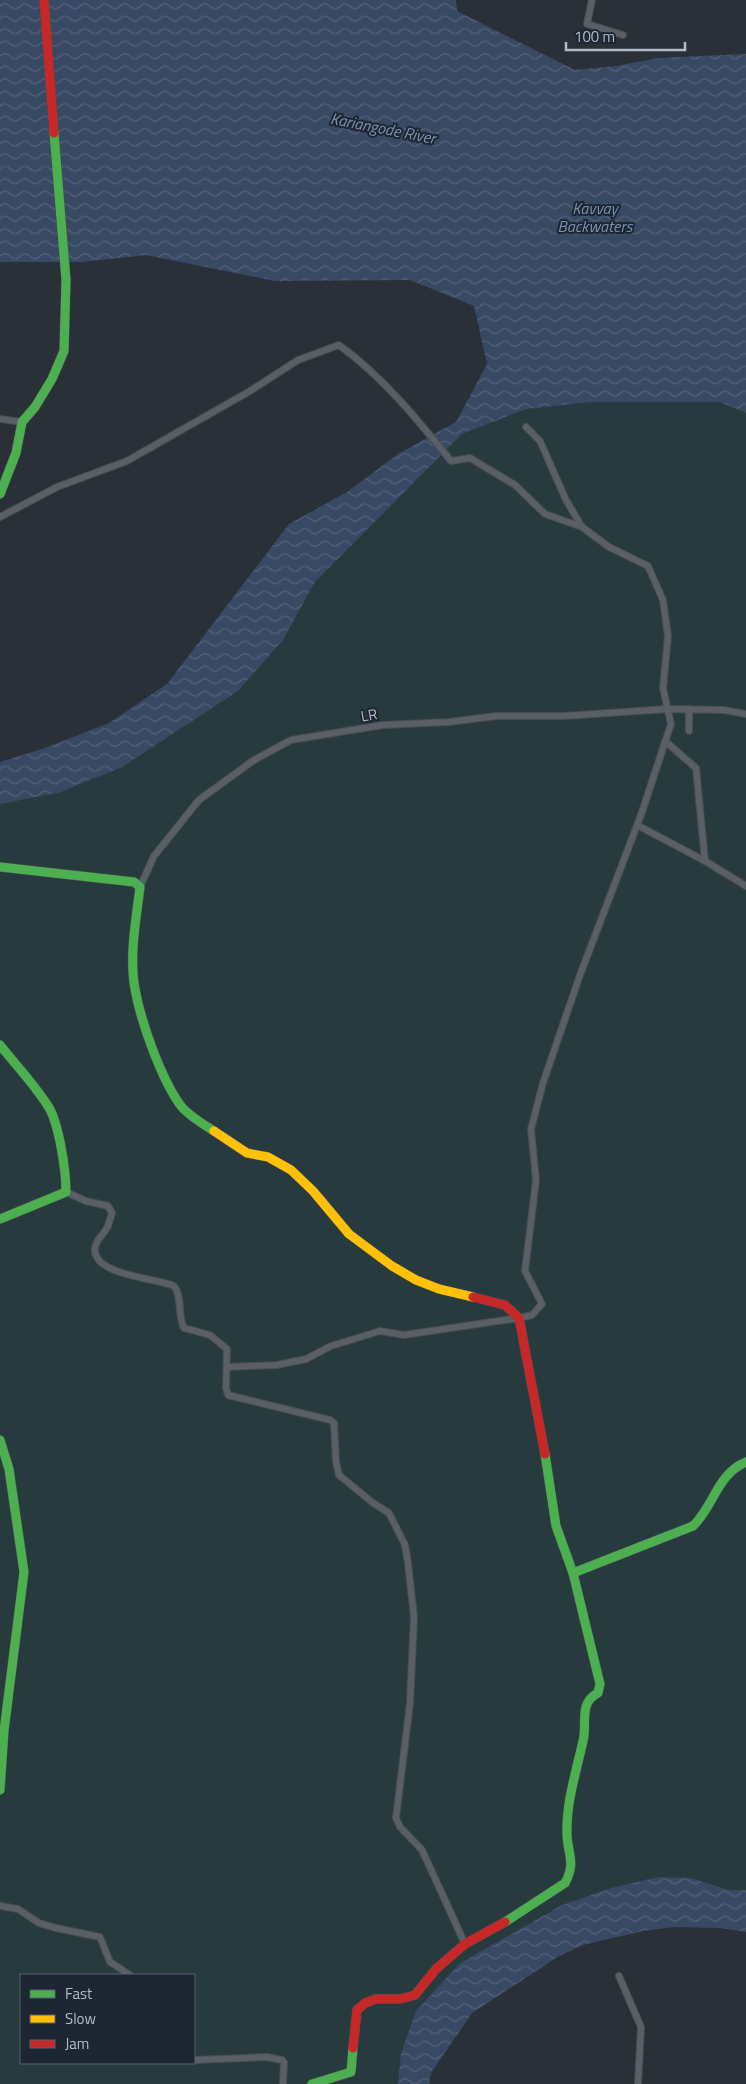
<svg xmlns="http://www.w3.org/2000/svg" width="746" height="2084" viewBox="0 0 746 2084" font-family="'Titillium Web',sans-serif">
	<style>
		.green { fill: #273a3e; fill-rule: evenodd }
		.water { fill: url(#water-waves) }
		.lines { fill: none; stroke-linecap: round; stroke-linejoin: round }
		.street-casing { stroke: #484c53; stroke-width: 8 }
		.fast-casing { stroke: #484c53; stroke-width: 10 }
		.slow-casing { stroke: #484c53; stroke-width: 10 }
		.jam-casing { stroke: #484c53; stroke-width: 10 }
		.street { stroke: #5a5e66; stroke-width: 6 }
		.fast { stroke: #4caf50; stroke-width: 9 }
		.slow { stroke: #ffc107; stroke-width: 9 }
		.jam { stroke: #c62828; stroke-width: 9 }
		.labels { text-anchor: middle; dominant-baseline: central; stroke-width: 4; stroke-linejoin: round; paint-order: stroke }
		.street-label { font-size: 15px; fill: #b4bcc9; stroke: #1d2633 }
		.water-label { font-size: 16px; font-style: italic; fill: #7c92b1; stroke: #1d2633 }
	</style>
	<defs>
		<pattern id="water-waves" width="16" height="10" patternUnits="userSpaceOnUse" patternTransform="scale(1.25)"><rect width="16" height="10" fill="#384963"/><path d="M0 5q4-4 8 0t8 0" fill="none" stroke="#526178"/></pattern>
	</defs>
	<rect width="100%" height="100%" fill="#2a3038"/>
	<path class="green" d="M591,402H720L746,413V1890H729L691,1878L658,1877L611,1888L562,1905L533,1923L399,2077L398,2084H0V804L58,793L283,640L315,582L462,434L526,409ZM21,1975H194V2063H21Z"/>
	<g class="water">
		<polygon points="0,0 456,0 457,11 575,70 616,66 658,58 746,54 746,413 720,402 591,402 526,409 462,434 315,582 283,640 238,691 122,767 58,793 0,804 0,762 45,748 109,723 167,684 289,524 347,492 398,454 456,422 487,364 474,306 410,280 275,281 146,255 82,262 0,262"/>
		<polygon points="658,1877 691,1878 729,1890 746,1890 746,1932 721,1928 673,1927 643,1931 583,1945 559,1956 472,2013 431,2073 429,2084 398,2084 401,2053 416,2011 459,1964 562,1905 611,1888"/>
	</g>
	<g class="lines">
		<g class="street-casing">
			<g id="street">
				<polyline points="592,0 587,24 623,35"/>
				<polyline points="0,419 22,422"/>
				<path d="M0,517L57,487L127,461L250,391L298,360L339,345C383,377 417,419 451,461L470,458L515,485L545,514L582,527"/>
				<polyline points="689,709 689,731"/>
				<polyline points="665,741 696,768 705,861"/>
				<polyline points="637,825 705,861 746,886"/>
				<polyline points="140,887 154,856 199,800 254,760 291,740 383,725 449,722 496,716 564,716 668,709 724,710 746,714"/>
				<path d="M66,1192L86,1201L108,1206L112,1213C110,1219 109,1226 105,1231C101,1237 96,1240 95,1248C92,1276 158,1278 174,1286C183,1298 177,1315 184,1328L210,1335L227,1349L226,1388L228,1395L330,1420L334,1423L336,1462L339,1475L373,1503L389,1513L405,1545L408,1563L414,1617L410,1703L396,1818L400,1827L422,1850L465,1944"/>
				<polyline points="227,1367 277,1365 306,1359 331,1346 380,1331 404,1335 519,1318 532,1315 542,1304 525,1271 536,1180 531,1129 543,1083 580,975 641,815 671,724 663,688 668,636 663,600 648,566 609,547 582,527 566,500 540,441 526,427"/>
				<polyline points="0,1906 18,1909 39,1923 56,1928 100,1937 110,1962 130,1975"/>
				<polyline points="619,1976 641,2027 638,2084"/>
				<polyline points="194,2060 267,2057 282,2060 284,2062 283,2084"/>
			</g>
		</g>
		<g class="fast-casing">
			<g id="fast">
				<polyline points="0,494 16,453 22,422 35,407 52,379 64,351 66,280 54,133"/>
				<path d="M0,867L134,882L140,887C136,920 129,956 135,989C141,1022 161,1079 181,1106C189,1116 203,1124 214,1131"/>
				<path d="M0,1045C16,1065 34,1084 48,1106C59,1123 66,1171 66,1192L0,1219"/>
				<polyline points="0,1440 9,1469 24,1572 4,1731 0,1790"/>
				<path d="M573,1573L693,1526C714,1506 717,1474 746,1462"/>
				<path d="M505,1922L565,1883C576,1863 568,1855 567,1835C566,1802 576,1773 583,1741C586,1730 583,1718 586,1707C588,1700 592,1696 598,1693L600,1684L573,1573L556,1526L545,1454"/>
				<polyline points="312,2084 351,2072 353,2048"/>
			</g>
		</g>
		<g class="slow-casing">
			<polyline id="slow" points="214,1131 247,1153 268,1157 291,1170 313,1191 349,1234 392,1266 416,1280 439,1289 473,1297"/>
		</g>
		<g class="jam-casing">
			<g id="jam">
				<polyline points="44,0 54,133"/>
				<polyline points="473,1297 505,1305 519,1318 545,1454"/>
				<polyline points="353,2048 357,2010 365,2003 376,1999 400,1999 415,1995 436,1969 465,1944 505,1922"/>
			</g>
		</g>
		<use href="#street" class="street"/>
		<use href="#fast" class="fast"/>
		<use href="#slow" class="slow"/>
		<use href="#jam" class="jam"/>
	</g>
	<g class="labels">
		<g class="street-label">
			<text transform="translate(369 715) rotate(-10)">LR</text>
		</g>
		<g class="water-label">
			<text transform="translate(383 128) rotate(11)">Kariangode River</text>
			<text x="595" y="208">Kavvay<tspan x="595" dy="18">Backwaters</tspan></text>
		</g>
	</g>
	<rect x="20" y="1974" width="175" height="90" fill="#1d2633" stroke="#59626f"/>
	<rect x="30" y="1990" width="25" height="8" fill="#4caf50" stroke="#59626f"/>
	<text x="65" y="1999" font-size="15" fill="#b4bcc9">Fast</text>
	<rect x="30" y="2015" width="25" height="8" fill="#ffc107" stroke="#59626f"/>
	<text x="65" y="2024" font-size="15" fill="#b4bcc9">Slow</text>
	<rect x="30" y="2040" width="25" height="8" fill="#c62828" stroke="#59626f"/>
	<text x="65" y="2049" font-size="15" fill="#b4bcc9">Jam</text>
	<path d="M566 42v8h119v-8" fill="none" stroke="#b4bcc9" stroke-width="2.5"/>
	<text x="574" y="42" font-size="15" fill="#b4bcc9" stroke="#1d2633" stroke-width="4" paint-order="stroke">100 m</text>
</svg>
